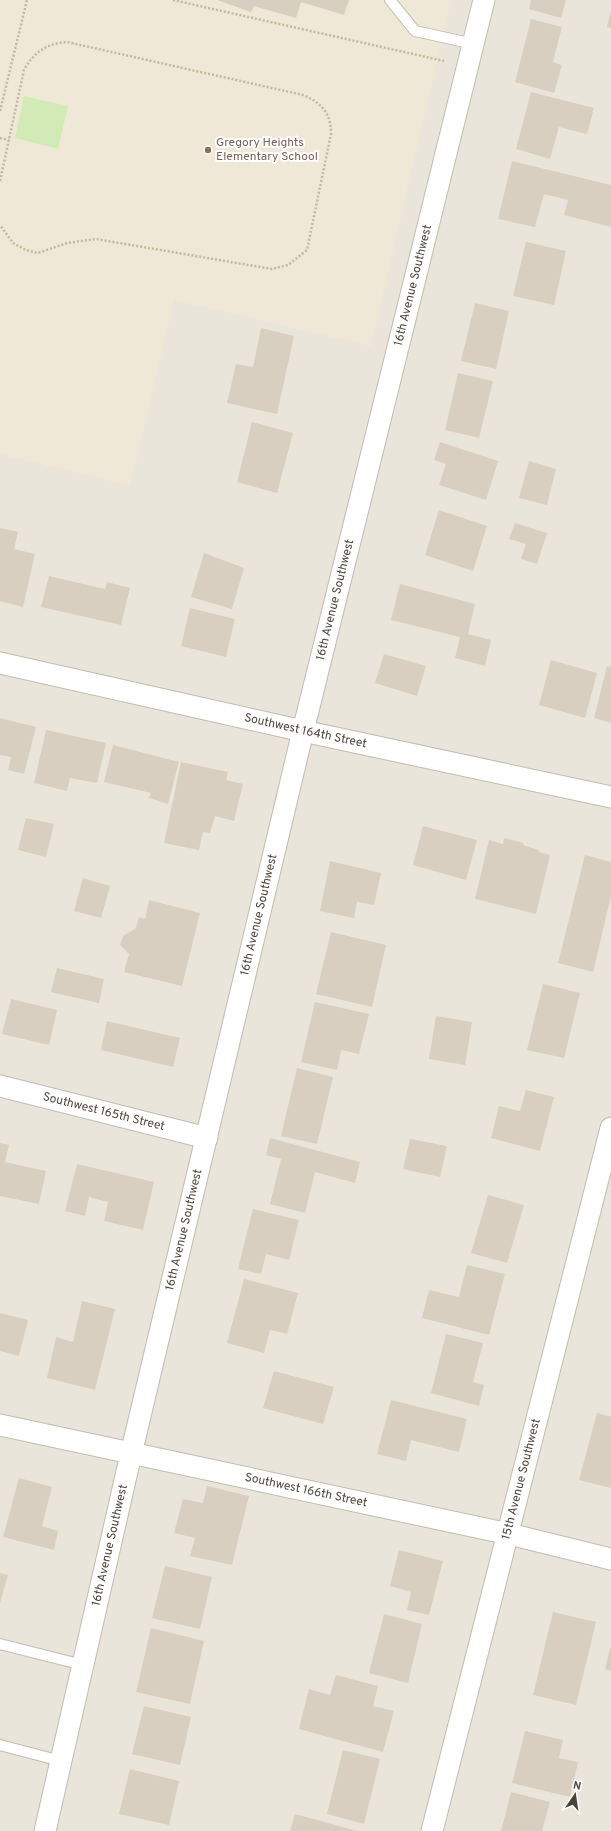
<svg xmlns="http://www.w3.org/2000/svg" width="611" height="1831" viewBox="0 0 611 1831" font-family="Overpass,sans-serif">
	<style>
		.residential { fill: #eae5da }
		.education { fill: #efe8d6 }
		.green { fill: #d2eab5 }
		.building { fill: #d8cfc1 }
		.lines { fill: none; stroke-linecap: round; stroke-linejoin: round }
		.lane-casing { stroke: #c2bbae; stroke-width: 12 }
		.street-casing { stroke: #c2bbae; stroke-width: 23 }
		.path { stroke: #c4b79f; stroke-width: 2.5; stroke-dasharray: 2 2; stroke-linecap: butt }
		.lane { stroke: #fff; stroke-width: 10 }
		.street { stroke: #fff; stroke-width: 21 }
		.education-dot { fill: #8d6e63; stroke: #fff; stroke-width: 1.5 }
		.labels { text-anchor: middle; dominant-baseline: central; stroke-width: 4; stroke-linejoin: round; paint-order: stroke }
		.education-label { font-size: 12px; fill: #785e54; stroke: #fff; text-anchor: start }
		.street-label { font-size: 12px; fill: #4b4439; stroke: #fff }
	</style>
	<rect width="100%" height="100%" fill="#f6f3ec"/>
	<rect class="residential" x="0" y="0" width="611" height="1831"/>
	<polygon class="education" points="0,0 451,0 371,346 174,300 130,486 0,454"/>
	<polygon class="green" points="24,96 68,106 58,149 15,138"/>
	<g class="building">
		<polygon points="217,0 349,0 344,15 301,2 296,18 254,6 251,12"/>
		<polygon points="531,0 566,0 561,18 529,9"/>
		<polygon points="610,13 611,13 611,28 607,27"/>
		<polygon points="531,19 562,27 553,62 562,65 554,93 515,82"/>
		<polygon points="531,92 594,108 587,134 559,127 550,159 516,149"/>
		<polygon points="512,161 611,185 611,227 564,215 568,200 544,194 535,227 498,219"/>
		<polygon points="526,242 566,251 554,305 513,296"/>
		<polygon points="475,303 509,311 496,369 461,361"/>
		<polygon points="261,328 294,336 277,414 227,403 236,364 253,367"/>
		<polygon points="458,373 493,381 479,438 445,430"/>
		<polygon points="252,422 293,433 277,493 237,482"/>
		<polygon points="440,442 498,461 486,500 439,485 446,464 434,460"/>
		<polygon points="529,461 556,469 547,505 519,498"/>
		<polygon points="439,510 487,526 473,571 425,555"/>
		<polygon points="515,523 547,533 537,564 521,559 526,544 509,539"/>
		<polygon points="0,528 18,532 14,549 35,554 23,607 0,601"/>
		<polygon points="204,553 244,568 232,609 191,597"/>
		<polygon points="49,576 105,589 107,582 130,588 121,625 41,607"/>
		<polygon points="400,584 475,604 468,634 491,640 485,666 455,658 460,637 391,620"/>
		<polygon points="190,608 235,619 226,657 181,646"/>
		<polygon points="384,654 426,666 417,696 375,683"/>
		<polygon points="551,660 597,673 585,718 539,705"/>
		<polygon points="607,666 611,667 611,723 594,718"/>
		<polygon points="0,718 36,727 24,774 8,770 11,757 0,755"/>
		<polygon points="46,730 106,743 97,783 70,778 67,791 34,783"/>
		<polygon points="113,745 179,762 168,804 149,798 151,793 104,782"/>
		<polygon points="181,762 228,772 226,780 243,784 234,821 215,816 210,833 203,832 199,850 164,843"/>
		<polygon points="26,818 54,824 46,857 18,850"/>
		<polygon points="423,826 477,840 466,880 413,865"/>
		<polygon points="504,838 524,843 523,845 539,850 539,852 550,855 536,914 475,899 489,840 503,844"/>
		<polygon points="585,855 611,862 611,896 593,972 558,963"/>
		<polygon points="330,861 381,873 374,905 357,902 354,918 320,911"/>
		<polygon points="83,878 110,886 101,918 74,911"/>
		<polygon points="149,900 200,913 182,986 124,972 129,954 120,945 123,936 136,928 139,917 145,919"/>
		<polygon points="331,932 386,945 372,1007 316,994"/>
		<polygon points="57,968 104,979 99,1003 51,992"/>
		<polygon points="543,984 580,993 564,1058 527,1050"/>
		<polygon points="11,999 57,1010 49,1045 2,1034"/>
		<polygon points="315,1002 369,1014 359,1054 341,1050 337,1070 301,1062"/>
		<polygon points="436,1016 472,1022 465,1065 429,1059"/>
		<polygon points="107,1021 180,1038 173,1067 101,1050"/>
		<polygon points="297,1068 333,1077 317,1144 281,1136"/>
		<polygon points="526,1090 554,1097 540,1151 491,1138 499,1106 520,1111"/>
		<polygon points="270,1138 360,1162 355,1183 315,1172 305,1213 270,1204 281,1159 266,1155"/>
		<polygon points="410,1139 447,1146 440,1177 403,1169"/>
		<polygon points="0,1143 9,1145 5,1162 46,1171 39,1204 0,1196"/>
		<polygon points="77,1164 154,1182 143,1230 104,1221 108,1202 89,1197 85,1216 65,1211"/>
		<polygon points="488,1195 524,1205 507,1263 471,1253"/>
		<polygon points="253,1209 299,1220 289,1260 266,1254 261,1274 238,1269"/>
		<polygon points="467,1265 505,1274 489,1335 422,1318 429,1290 459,1297"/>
		<polygon points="244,1279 298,1293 287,1334 270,1330 264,1353 227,1343"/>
		<polygon points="82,1301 115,1309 95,1390 47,1378 56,1337 73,1342"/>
		<polygon points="0,1313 28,1320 19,1356 0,1351"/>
		<polygon points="446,1334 483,1343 473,1382 484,1385 479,1406 431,1393"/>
		<polygon points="274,1371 334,1387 323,1424 263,1408"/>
		<polygon points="391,1400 467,1419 459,1452 411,1440 406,1461 377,1454"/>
		<polygon points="597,1413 611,1417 611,1488 579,1480"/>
		<polygon points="19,1478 52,1487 42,1526 58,1531 54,1550 3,1537"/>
		<polygon points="207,1486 249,1496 232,1565 190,1556 195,1538 174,1533 183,1499 203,1503"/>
		<polygon points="399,1550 443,1561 429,1615 407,1610 411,1592 390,1586"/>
		<polygon points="165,1566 212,1577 200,1629 152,1618"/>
		<polygon points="0,1573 8,1575 0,1603"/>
		<polygon points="553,1612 596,1622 576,1705 533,1695"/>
		<polygon points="384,1614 422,1624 408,1683 369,1673"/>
		<polygon points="151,1628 204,1641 190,1704 136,1692"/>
		<polygon points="610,1648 611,1648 611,1671 605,1669"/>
		<polygon points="336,1675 378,1686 373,1706 394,1711 383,1752 299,1729 309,1689 330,1695"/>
		<polygon points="144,1706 191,1717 180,1765 132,1754"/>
		<polygon points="525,1731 563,1740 559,1758 578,1762 570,1797 512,1783"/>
		<polygon points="343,1750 380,1759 364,1824 327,1814"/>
		<polygon points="130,1769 179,1781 169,1825 119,1814"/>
		<polygon points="511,1792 550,1802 542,1831 501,1831"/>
		<polygon points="295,1814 357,1831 290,1831"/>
	</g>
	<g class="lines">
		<g class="lane-casing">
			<g id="lane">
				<polyline points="390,0 415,31 474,44"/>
				<polyline points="0,1644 83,1665"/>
				<polyline points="0,1745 61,1761"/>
			</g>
		</g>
		<g class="street-casing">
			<g id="street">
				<path id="s1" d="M0,663L303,731L611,797"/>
				<path id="s2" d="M0,1086L207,1138"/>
				<path id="s3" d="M0,1425L509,1534L611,1559"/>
				<path id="s4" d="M45,1831L131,1454L303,731L484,0"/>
				<path id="s5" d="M432,1831L611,1128"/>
			</g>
		</g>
		<g class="path">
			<polyline points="173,0 444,61"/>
			<polyline points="0,111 27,0"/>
			<polyline points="0,138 9,140"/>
			<path d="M0,181L24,70C33,53 47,43 67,42L303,95C322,103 331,113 331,134L307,250L288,265L272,269L96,239L67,243L38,253L26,250L13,243L0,225"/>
		</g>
		<use href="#lane" class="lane"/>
		<use href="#street" class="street"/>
	</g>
	<circle class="education-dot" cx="208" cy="150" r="4"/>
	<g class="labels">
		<g class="education-label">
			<text x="216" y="143">Gregory Heights<tspan x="216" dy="14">Elementary School</tspan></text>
		</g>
		<g class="street-label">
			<text stroke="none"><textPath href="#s4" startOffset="1589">16th Avenue Southwest</textPath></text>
			<text stroke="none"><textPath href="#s4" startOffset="1265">16th Avenue Southwest</textPath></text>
			<text stroke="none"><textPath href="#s1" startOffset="313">Southwest 164th Street</textPath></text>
			<text stroke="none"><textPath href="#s4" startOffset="941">16th Avenue Southwest</textPath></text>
			<text stroke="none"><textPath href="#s2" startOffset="107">Southwest 165th Street</textPath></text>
			<text stroke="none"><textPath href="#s4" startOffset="617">16th Avenue Southwest</textPath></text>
			<text stroke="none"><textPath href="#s5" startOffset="363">15th Avenue Southwest</textPath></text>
			<text stroke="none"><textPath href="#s3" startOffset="313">Southwest 166th Street</textPath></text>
			<text stroke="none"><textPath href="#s4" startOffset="293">16th Avenue Southwest</textPath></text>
		</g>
	</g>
	<g transform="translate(575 1795) rotate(13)" stroke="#ffffff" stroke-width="3" paint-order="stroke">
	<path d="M0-3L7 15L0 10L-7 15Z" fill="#4b4439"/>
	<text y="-6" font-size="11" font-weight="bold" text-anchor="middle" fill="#4b4439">N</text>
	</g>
</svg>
